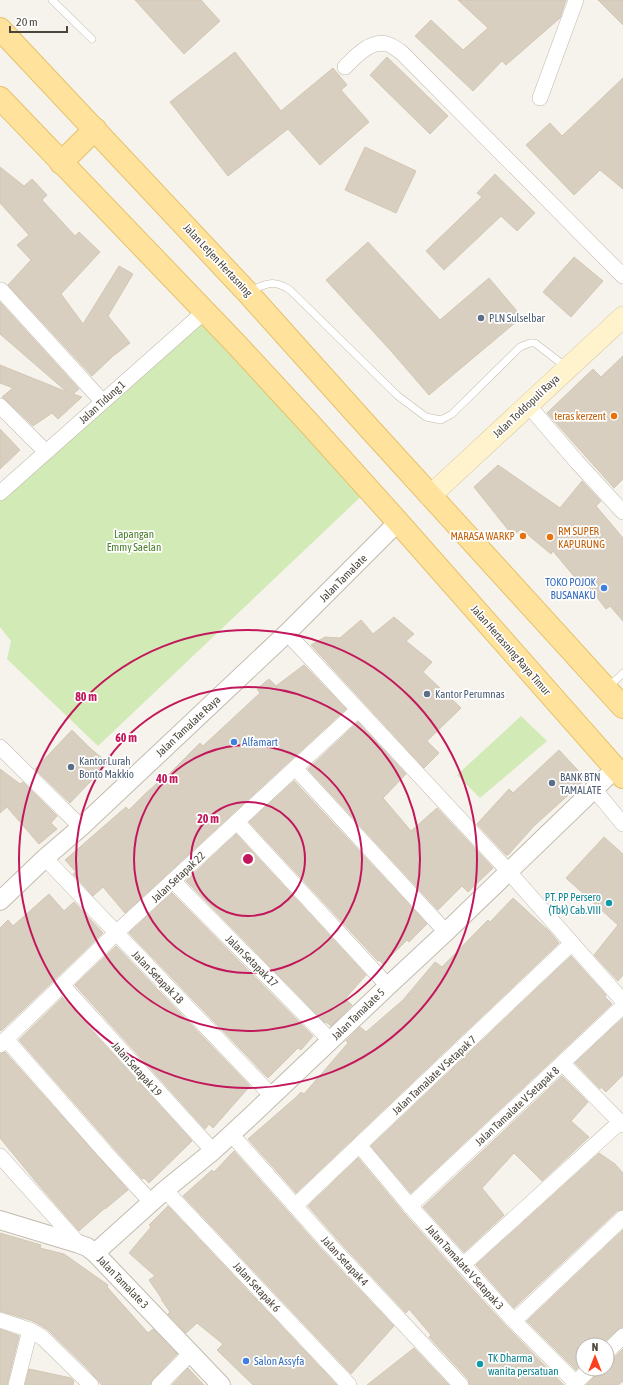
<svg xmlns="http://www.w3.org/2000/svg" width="623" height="1385" viewBox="0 0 623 1385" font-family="'Asap Condensed',sans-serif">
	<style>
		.green { fill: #d2eab5 }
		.building { fill: #d8cfc1; stroke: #d3c7b4 }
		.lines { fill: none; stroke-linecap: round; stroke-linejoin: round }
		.service-casing { stroke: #c2bbae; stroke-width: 8 }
		.minor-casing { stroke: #c2bbae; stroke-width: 16 }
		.tertiary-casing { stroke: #c2bbae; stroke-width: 20 }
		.secondary-casing { stroke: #d6c79b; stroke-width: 22 }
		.primary-casing { stroke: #e6c16a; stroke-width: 24 }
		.service { stroke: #fff; stroke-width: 7 }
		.minor { stroke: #fff; stroke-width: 15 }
		.tertiary { stroke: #fff; stroke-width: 18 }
		.secondary { stroke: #fff3cd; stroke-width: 21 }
		.primary { stroke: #ffe39c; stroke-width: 22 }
		.ring { fill: none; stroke: #c2185b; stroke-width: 2 }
		.service-dot { fill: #5c6f8a; stroke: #fff; stroke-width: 1.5 }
		.food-dot { fill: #e8710a; stroke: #fff; stroke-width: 1.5 }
		.shop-dot { fill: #3f7fe0; stroke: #fff; stroke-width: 1.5 }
		.culture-dot { fill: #0f9aa8; stroke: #fff; stroke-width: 1.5 }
		.labels { text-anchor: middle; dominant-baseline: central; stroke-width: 3.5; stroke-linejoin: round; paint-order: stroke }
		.street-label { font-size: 11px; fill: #4b4439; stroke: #fff }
		.service-label { font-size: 11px; fill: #4e5e75; stroke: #fff; text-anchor: start }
		.food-label { font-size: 11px; fill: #c56008; stroke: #fff; text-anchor: end }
		.park-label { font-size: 11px; fill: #4a7f2a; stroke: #fff }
		.shop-label { font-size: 11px; fill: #366cbe; stroke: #fff; text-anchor: start }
		.culture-label { font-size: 11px; fill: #0d838f; stroke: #fff; text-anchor: end }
		.centre { fill: #c2185b; stroke: #fff; stroke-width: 2 }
		.ring-label { font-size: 12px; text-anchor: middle; font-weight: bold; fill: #c2185b; stroke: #fff; stroke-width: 3.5; stroke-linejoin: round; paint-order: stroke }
	</style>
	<rect width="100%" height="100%" fill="#f6f3ec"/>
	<g class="green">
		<polygon points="204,312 369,489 98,746 7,659 11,641 0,627 0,493"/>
		<polygon points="521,716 547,741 480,798 457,775"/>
	</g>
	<g class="building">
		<polygon points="135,0 201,0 220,21 184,54"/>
		<polygon points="458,0 566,0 560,18 506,65 502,61 473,91 415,36 431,20 463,50 488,28"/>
		<polygon points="598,0 623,0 623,25"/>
		<polygon points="235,52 281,111 333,68 347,85 341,90 369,122 320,165 288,129 228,176 170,102"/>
		<polygon points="387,57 448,116 430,134 370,75"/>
		<polygon points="623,78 623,189 600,170 574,195 526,145 550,123 562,136"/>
		<polygon points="365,147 416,171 396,213 345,190"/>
		<polygon points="0,167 24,186 32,179 47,195 42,200 75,236 79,232 100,252 61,294 83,324 119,266 133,274 108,316 130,343 113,356 92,376 8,285 31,260 17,245 29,235 0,203"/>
		<polygon points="495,174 535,213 517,231 501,216 444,270 426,251 482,197 477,193"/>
		<polygon points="368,242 440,320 489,278 522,317 429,395 391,351 326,280"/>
		<polygon points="574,257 603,281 571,317 543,292"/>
		<polygon points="0,302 79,389 73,394 82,397 58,419 52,413 33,426 6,400 2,397 13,388 0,383 0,365 67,392 0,334"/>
		<polygon points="623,356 623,479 614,488 547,413 593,369 601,377"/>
		<polygon points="0,429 20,450 0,469"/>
		<polygon points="498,465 560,508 582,481 601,501 596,506 623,538 623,621 610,606 606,609 582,578 578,581 553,551 551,554 521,529 513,536 474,487"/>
		<polygon points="394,617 414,634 406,641 432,662 423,672 461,708 427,741 439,753 424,768 311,645 325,637 340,638 361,620 373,634"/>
		<polygon points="304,665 346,709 125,913 103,887 93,896 73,874 76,872 65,860 126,807 129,810 145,794 165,776 166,777 200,743 203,746 260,693 257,689 269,679 276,686"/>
		<polygon points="358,722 406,774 383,798 411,831 437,808 493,868 468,892 462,886 438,910 308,769"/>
		<polygon points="72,730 90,748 108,763 70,803 35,769"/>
		<polygon points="559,750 586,779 534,826 508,855 506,855 477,824 509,789 513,793"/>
		<polygon points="0,769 20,784 23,782 57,816 51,823 57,829 39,844 7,807 0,813"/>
		<polygon points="294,781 427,924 409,942 407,940 383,964 379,960 378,961 249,822"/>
		<polygon points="236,834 366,975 345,999 352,1005 331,1026 326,1022 325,1023 186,881"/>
		<polygon points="604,837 623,854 623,975 618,981 594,955 618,925 566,878"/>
		<polygon points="172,893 313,1036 301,1050 298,1048 268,1078 129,933"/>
		<polygon points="49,894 64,911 74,902 103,933 1,1031 0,1030 0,928 8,920 13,926"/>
		<polygon points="513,898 550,932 559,943 296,1193 248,1139 294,1099 301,1092 304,1094 348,1043 346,1041 360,1027 366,1032 403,1000 435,962 442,967 488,920 490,922"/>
		<polygon points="116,946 250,1086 213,1128 209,1124 205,1129 75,985"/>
		<polygon points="571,956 606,995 605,997 612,1004 411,1193 371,1146"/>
		<polygon points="62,998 192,1141 149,1183 144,1178 142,1179 112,1146 19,1040"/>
		<polygon points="623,1018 623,1075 606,1092 601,1087 600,1089 575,1063"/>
		<polygon points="5,1052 128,1190 105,1209 105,1208 79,1231 37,1183 0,1138 0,1054"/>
		<polygon points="562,1076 588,1102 571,1121 589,1137 542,1181 514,1153 482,1188 504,1215 464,1252 423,1207"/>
		<polygon points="234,1151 323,1251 394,1326 351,1374 183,1196 212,1170 214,1172"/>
		<polygon points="599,1153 615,1164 623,1173 623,1209 617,1211 514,1308 476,1265"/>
		<polygon points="358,1158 403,1212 456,1271 507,1327 564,1385 470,1385 468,1379 429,1337 431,1335 409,1309 406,1313 337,1239 308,1206"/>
		<polygon points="168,1206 337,1385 253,1385 217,1350 223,1344 197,1323 186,1333 168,1314 170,1312 161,1299 162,1299 149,1280 155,1276 129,1253 151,1227 149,1225"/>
		<polygon points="623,1230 623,1327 617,1330 601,1345 583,1345 583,1363 576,1370 527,1321"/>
		<polygon points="0,1233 41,1245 40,1248 64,1254 108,1285 107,1287 148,1333 153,1329 177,1354 153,1379 150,1385 102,1385 88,1369 48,1330 33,1321 0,1311"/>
		<polygon points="0,1329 19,1336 7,1385 0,1385"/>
		<polygon points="414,1348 449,1385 367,1385"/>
		<polygon points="623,1349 623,1381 618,1385 586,1385 596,1375 599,1369 607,1369 607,1361 613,1359"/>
		<polygon points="188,1368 204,1385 172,1385"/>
		<polygon points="29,1369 71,1378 74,1381 73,1385 25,1385"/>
	</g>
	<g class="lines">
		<g class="service-casing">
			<g id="service">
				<polyline points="52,0 92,39"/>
				<path d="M249,291C267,284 273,279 290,290L398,396L426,417L441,420L452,414L520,347L530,343H535L566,367"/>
				<polyline points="607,687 617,679 623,673"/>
			</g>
		</g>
		<g class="minor-casing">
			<g id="minor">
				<path d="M345,67C355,57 371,39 387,44C392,45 397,50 401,52L623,276"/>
				<polyline points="540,98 576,0"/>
				<polyline points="1,290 102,401"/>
				<polyline points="528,405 577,462 623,512"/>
				<polyline points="0,406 46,452"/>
				<polyline points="0,493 204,312"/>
				<polyline points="287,633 509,872 623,1001"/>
				<polyline points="0,747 81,827"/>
				<polyline points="295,768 446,932"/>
				<polyline points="594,789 623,824"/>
				<polyline points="237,822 388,986"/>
				<polyline points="45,858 272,1096"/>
				<polyline points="173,881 331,1041"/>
				<polyline points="62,985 213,1151"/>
				<polyline points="6,1039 105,1152 151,1202"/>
				<polyline points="0,1045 116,933 358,710"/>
				<polyline points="563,1064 623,1125"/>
				<polyline points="231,1134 330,1245 461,1385"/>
				<polyline points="359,1145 410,1206 514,1321 576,1383"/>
				<polyline points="0,1156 79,1244"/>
				<polyline points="165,1190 349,1385"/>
				<polyline points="295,1206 572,943"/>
				<polyline points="410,1206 623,1006"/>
				<polyline points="463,1265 620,1122"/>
				<polyline points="0,1320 30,1330 43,1338 91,1385"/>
				<polyline points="514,1321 623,1218"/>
				<polyline points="607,1352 623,1336"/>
				<polyline points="16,1385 30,1330"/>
				<polyline points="159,1385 191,1353"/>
				<polyline points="573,1385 590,1369"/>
			</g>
		</g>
		<g class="tertiary-casing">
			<g id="tertiary">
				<polyline points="0,901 45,858 81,827 287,633 398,522"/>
				<polyline points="0,1220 79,1244 87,1247 95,1253 221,1385"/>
				<polyline points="95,1253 165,1190 213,1151 252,1115 388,986 446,932 615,769"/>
			</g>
		</g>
		<g class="secondary-casing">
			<polyline id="secondary" points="430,496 623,317"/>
		</g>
		<g class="primary-casing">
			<g id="primary">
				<polyline points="0,29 247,292 360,418 623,707"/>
				<polyline points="0,98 237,345 308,422 398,522 623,777"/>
				<polyline points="61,163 95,129"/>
			</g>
		</g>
		<use href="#service" class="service"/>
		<use href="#minor" class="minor"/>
		<use href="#tertiary" class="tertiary"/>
		<use href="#secondary" class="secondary"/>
		<use href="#primary" class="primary"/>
	</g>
	<g class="ring">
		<circle cx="248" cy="859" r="57"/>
		<circle cx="248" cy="859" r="114"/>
		<circle cx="248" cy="859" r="172"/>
		<circle cx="248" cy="859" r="229"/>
	</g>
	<g class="service-dot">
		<circle cx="481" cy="318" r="4"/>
		<circle cx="427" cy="694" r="4"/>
		<circle cx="71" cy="767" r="4"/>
		<circle cx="552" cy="783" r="4"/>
	</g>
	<g class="food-dot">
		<circle cx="614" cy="416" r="4"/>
		<circle cx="523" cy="536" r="4"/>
		<circle cx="550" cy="537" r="4"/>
	</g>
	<g class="shop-dot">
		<circle cx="604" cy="588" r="4"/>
		<circle cx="234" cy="742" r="4"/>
		<circle cx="246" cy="1361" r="4"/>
	</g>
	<g class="culture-dot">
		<circle cx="609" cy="903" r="4"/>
		<circle cx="480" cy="1364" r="4"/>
	</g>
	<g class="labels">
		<g class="street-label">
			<text transform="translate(218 260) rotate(47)">Jalan Letjen Hertasning</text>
			<text transform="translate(102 402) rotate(-42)">Jalan Tidung 1</text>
			<text transform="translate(526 406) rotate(-43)">Jalan Toddopuli Raya</text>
			<text transform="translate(343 578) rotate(-45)">Jalan Tamalate</text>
			<text transform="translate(511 650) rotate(49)">Jalan Hertasning Raya Timur</text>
			<text transform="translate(188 726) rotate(-43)">Jalan Tamalate Raya</text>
			<text transform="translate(178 877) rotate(-43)">Jalan Setapak 22</text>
			<text transform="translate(252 961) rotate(45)">Jalan Setapak 17</text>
			<text transform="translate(158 977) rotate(46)">Jalan Setapak 18</text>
			<text transform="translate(358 1014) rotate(-44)">Jalan Tamalate 5</text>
			<text transform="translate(137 1069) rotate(48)">Jalan Setapak 19</text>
			<text transform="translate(434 1075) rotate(-43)">Jalan Tamalate V Setapak 7</text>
			<text transform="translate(517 1106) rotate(-43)">Jalan Tamalate V Setapak 8</text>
			<text transform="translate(345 1261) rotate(47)">Jalan Setapak 4</text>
			<text transform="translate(465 1267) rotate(48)">Jalan Tamalate V Setapak 3</text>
			<text transform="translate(123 1282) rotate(46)">Jalan Tamalate 3</text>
			<text transform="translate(257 1287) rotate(47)">Jalan Setapak 6</text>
		</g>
		<g class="service-label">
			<text x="489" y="318">PLN Sulselbar</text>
			<text x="435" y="694">Kantor Perumnas</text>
			<text x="79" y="761">Kantor Lurah<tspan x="79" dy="13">Bonto Makkio</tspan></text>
			<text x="560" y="777">BANK BTN<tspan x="560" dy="13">TAMALATE</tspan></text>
		</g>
		<g class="food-label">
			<text x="606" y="416">teras kerzent</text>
			<text x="558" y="531" text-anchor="start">RM SUPER<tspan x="558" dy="13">KAPURUNG</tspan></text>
			<text x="515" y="536">MARASA WARKP</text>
		</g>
		<g class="park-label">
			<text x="134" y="534">Lapangan<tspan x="134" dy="13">Emmy Saelan</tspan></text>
		</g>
		<g class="shop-label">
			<text x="596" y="582" text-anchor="end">TOKO POJOK<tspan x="596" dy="13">BUSANAKU</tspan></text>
			<text x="242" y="742">Alfamart</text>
			<text x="254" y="1361">Salon Assyfa</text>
		</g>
		<g class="culture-label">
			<text x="601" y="897">PT. PP Persero<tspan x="601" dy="13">(Tbk) Cab.VIII</tspan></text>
			<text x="488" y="1358" text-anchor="start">TK Dharma<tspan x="488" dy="13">wanita persatuan</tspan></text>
		</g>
	</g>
	<circle cx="248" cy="859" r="6" class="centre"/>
	<g class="ring-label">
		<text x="86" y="701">80 m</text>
		<text x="126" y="742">60 m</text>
		<text x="167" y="783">40 m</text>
		<text x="208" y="823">20 m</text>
	</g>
	<g transform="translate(595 1357)"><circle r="19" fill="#ffffff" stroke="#b7b4b0"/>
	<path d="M0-3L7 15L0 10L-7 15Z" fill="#fc3f1d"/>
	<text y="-6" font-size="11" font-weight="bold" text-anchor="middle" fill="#4b4439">N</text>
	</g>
	<path d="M10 26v6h57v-6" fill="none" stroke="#4b4439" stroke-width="2"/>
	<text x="16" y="26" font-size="12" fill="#4b4439" stroke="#ffffff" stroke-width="3" paint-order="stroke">20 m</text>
</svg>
